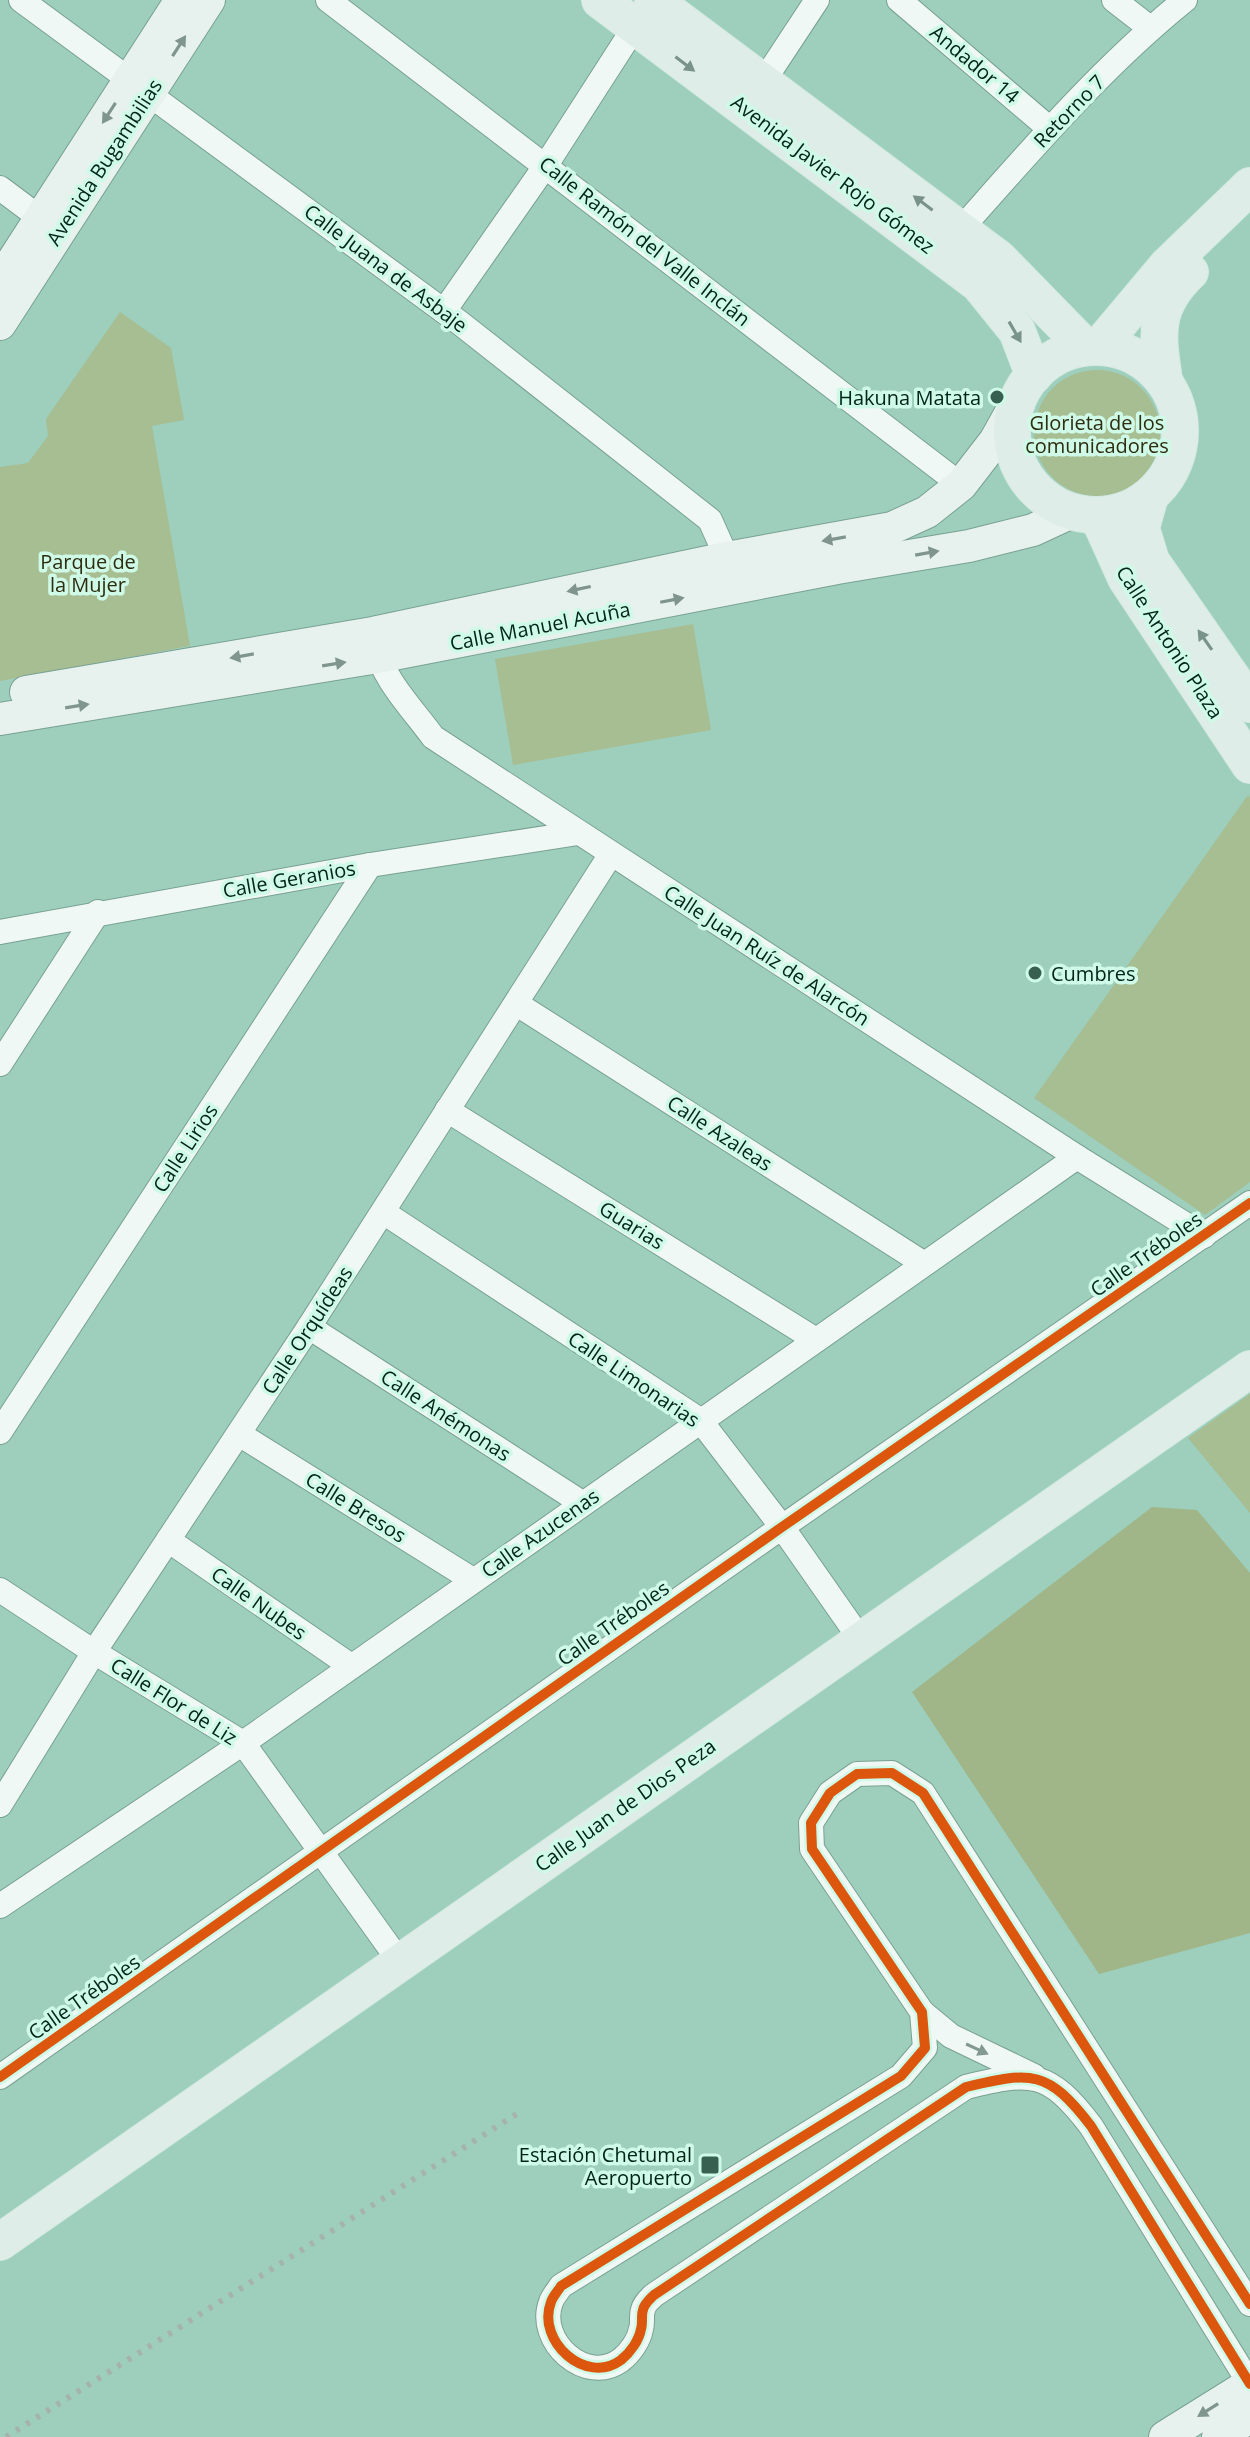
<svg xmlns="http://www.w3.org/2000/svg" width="1250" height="2437" viewBox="0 0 1250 2437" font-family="'Open Sans',sans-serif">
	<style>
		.green { fill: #a7bd92 }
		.forest { fill: #a0b689 }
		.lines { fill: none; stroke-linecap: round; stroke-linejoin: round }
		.street-casing { stroke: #79a193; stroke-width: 26 }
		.secondary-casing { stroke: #79a193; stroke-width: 34 }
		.primary-casing { stroke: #d3e9e1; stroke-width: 38 }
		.street { stroke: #f0f8f5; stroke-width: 24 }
		.secondary { stroke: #e7f2ee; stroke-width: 32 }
		.primary { stroke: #deede7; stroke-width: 36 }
		.rail { stroke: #a6b2ae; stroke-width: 6; stroke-dasharray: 4 8; stroke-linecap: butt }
		.cycleway-casing { stroke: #cffae8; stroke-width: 15 }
		.cycleway { stroke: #dc560d; stroke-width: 10 }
		.oneway { fill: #7f958e }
		.oneway2 { fill: #7a938a }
		.oneway3 { fill: #849992 }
		.poi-dot { fill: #376051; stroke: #cffae8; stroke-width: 3 }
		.labels { text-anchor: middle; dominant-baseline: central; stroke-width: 7; stroke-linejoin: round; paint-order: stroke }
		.street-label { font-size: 20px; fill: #002418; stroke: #cffae8 }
		.poi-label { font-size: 20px; fill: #002418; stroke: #cffae8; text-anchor: end }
		.park-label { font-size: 20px; fill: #2e2d0f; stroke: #cffae8 }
	</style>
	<rect width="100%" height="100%" fill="#9dcfbc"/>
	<g class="green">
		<polygon points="120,312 171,348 184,420 152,426 190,646 0,681 0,467 28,463 48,436 46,419"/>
		<circle cx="1097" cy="433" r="63"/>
		<polygon points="693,624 711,730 513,765 495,659"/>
		<polygon points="1248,795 1250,798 1250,1182 1205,1215 1034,1098"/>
		<polygon points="1250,1394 1250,1513 1188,1438"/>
	</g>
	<polygon class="forest" points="1152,1507 1197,1510 1250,1573 1250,1933 1099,1974 912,1692"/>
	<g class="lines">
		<g class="street-casing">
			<g id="street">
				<polyline points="21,0 460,323 710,520 727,558"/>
				<polyline points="328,0 961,485"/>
				<polyline points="899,0 1050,129"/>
				<polyline points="1114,0 1150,28"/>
				<polyline points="763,82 817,0"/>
				<polyline points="0,188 40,218"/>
				<path d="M960,230C1031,150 1102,67 1185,0"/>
				<polyline points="444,311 546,165 643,14"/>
				<path d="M375,643C382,679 412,708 433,737L1077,1157L1204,1236"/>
				<polyline points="0,932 370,865 578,833"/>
				<polyline points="517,1004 923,1263"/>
				<polyline points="0,1064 98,912"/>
				<polyline points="447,1110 816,1340"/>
				<polyline points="383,1212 700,1420 782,1527 861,1640"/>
				<polyline points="309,1327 582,1503"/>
				<polyline points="0,1432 370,865"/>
				<polyline points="239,1434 473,1580"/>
				<polyline points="168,1540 351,1666"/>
				<polyline points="0,1590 94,1652 243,1743 400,1962"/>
				<polyline points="0,1805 94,1652 309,1327 611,854"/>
				<polyline points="0,1906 243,1743 1077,1157"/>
				<polyline points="922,2012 951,2036 1034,2076"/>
				<polyline points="0,2077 782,1527 1250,1203"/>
				<path d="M1250,2384L1091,2126C1048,2070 1032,2071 966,2087L654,2295C650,2299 644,2304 643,2310C641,2315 643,2323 641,2329C639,2340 631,2352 621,2360C586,2386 536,2341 551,2302C553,2296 558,2291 561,2286L901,2076L925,2048L922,2012L812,1849L811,1823L830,1793L857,1774L892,1773L923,1793L1250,2304"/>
			</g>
		</g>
		<g class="secondary-casing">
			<g id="secondary">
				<polyline points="0,281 181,0"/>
				<polyline points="0,324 209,0"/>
				<polyline points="26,692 373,633 727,558 892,528 927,512 961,485 995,441 1019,398"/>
				<polyline points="0,719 378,657 837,568 969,546 1033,530 1074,511"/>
				<polyline points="1165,2437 1250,2384"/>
				<polyline points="1218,2437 1250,2417"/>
			</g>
		</g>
		<g class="primary-casing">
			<g id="primary">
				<polyline points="600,0 979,284 1017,331 1034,375"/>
				<polyline points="653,0 999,259 1085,347"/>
				<polyline points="1099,347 1167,266 1250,186"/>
				<circle cx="1096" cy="431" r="84"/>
				<path d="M1164,380C1157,334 1153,307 1190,272"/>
				<polyline points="1150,496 1141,528 1151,561 1250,704"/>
				<polyline points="1098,516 1126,578 1250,765"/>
				<polyline points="0,2242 1250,1369"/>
			</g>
		</g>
		<use href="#street" class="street"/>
		<use href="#secondary" class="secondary"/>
		<use href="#primary" class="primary"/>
		<polyline class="rail" points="6,2437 523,2110"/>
		<g class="cycleway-casing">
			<g id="cycleway">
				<polyline points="0,2077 782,1527 1250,1203"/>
				<path d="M1250,2384L1091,2126C1048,2070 1032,2071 966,2087L654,2295C650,2299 644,2304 643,2310C641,2315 643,2323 641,2329C639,2340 631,2352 621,2360C586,2386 536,2341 551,2302C553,2296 558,2291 561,2286L901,2076L925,2048L922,2012L812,1849L811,1823L830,1793L857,1774L892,1773L923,1793L1250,2304"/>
			</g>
		</g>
		<use href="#cycleway" class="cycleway"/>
	</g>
	<defs><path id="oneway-solid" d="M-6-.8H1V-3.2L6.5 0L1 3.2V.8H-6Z" transform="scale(2)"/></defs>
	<g class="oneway">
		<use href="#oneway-solid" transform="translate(179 46) rotate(-57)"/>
		<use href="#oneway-solid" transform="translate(109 113) rotate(123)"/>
		<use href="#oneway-solid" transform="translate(834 539) rotate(170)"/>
		<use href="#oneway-solid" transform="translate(927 553) rotate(-10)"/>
		<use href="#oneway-solid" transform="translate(579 589) rotate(168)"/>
		<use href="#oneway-solid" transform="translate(672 600) rotate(-11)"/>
		<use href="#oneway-solid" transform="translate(242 656) rotate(170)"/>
		<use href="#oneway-solid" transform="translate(334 664) rotate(-9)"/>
		<use href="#oneway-solid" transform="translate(77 706) rotate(-9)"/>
		<use href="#oneway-solid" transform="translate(1208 2410) rotate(148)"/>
	</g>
	<g class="oneway2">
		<use href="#oneway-solid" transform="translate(685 64) rotate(37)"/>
		<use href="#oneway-solid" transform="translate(923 203) rotate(-143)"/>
		<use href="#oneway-solid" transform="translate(1015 332) rotate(60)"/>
		<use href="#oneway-solid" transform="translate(1205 640) rotate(-125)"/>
	</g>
	<use class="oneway3" href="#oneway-solid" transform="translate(977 2049) rotate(25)"/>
	<g class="poi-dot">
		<circle cx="997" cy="397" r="8"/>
		<circle cx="1035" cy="973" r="8"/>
		<rect x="700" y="2155" width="20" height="20" rx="4"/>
	</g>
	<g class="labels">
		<g class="street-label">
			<text transform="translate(975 64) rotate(40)">Andador 14</text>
			<text transform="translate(1069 111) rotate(-46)">Retorno 7</text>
			<text transform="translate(104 162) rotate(-57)">Avenida Bugambilias</text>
			<text transform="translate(833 174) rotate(37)">Avenida Javier Rojo Gómez</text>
			<text transform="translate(645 241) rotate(38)">Calle Ramón del Valle Inclán</text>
			<text transform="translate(386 268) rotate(37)">Calle Juana de Asbaje</text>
			<text transform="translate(540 626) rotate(-11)">Calle Manuel Acuña</text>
			<text transform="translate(1170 642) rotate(57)">Calle Antonio Plaza</text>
			<text transform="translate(289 879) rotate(-10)">Calle Geranios</text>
			<text transform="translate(767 955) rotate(33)">Calle Juan Ruíz de Alarcón</text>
			<text transform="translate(720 1133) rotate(33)">Calle Azaleas</text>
			<text transform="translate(185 1148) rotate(-57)">Calle Lirios</text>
			<text transform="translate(632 1225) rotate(32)">Guarias</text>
			<text transform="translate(1146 1254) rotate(-35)">Calle Tréboles</text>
			<text transform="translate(307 1330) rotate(-57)">Calle Orquídeas</text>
			<text transform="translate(634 1379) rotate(34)">Calle Limonarias</text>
			<text transform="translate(446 1415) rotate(33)">Calle Anémonas</text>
			<text transform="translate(356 1507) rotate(32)">Calle Bresos</text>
			<text transform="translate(540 1533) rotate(-35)">Calle Azucenas</text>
			<text transform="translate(259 1603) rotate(35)">Calle Nubes</text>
			<text transform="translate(613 1623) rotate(-35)">Calle Tréboles</text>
			<text transform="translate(174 1701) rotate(32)">Calle Flor de Liz</text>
			<text transform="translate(625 1805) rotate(-35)">Calle Juan de Dios Peza</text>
			<text transform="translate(84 1997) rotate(-35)">Calle Tréboles</text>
		</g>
		<g class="poi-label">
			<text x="981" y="397">Hakuna Matata</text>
			<text x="1051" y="973" text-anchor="start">Cumbres</text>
			<text x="692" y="2154">Estación Chetumal<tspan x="692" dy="23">Aeropuerto</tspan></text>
		</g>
		<g class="park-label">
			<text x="1097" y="422">Glorieta de los<tspan x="1097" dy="23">comunicadores</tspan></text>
			<text x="88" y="561">Parque de<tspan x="88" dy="23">la Mujer</tspan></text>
		</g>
	</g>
</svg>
